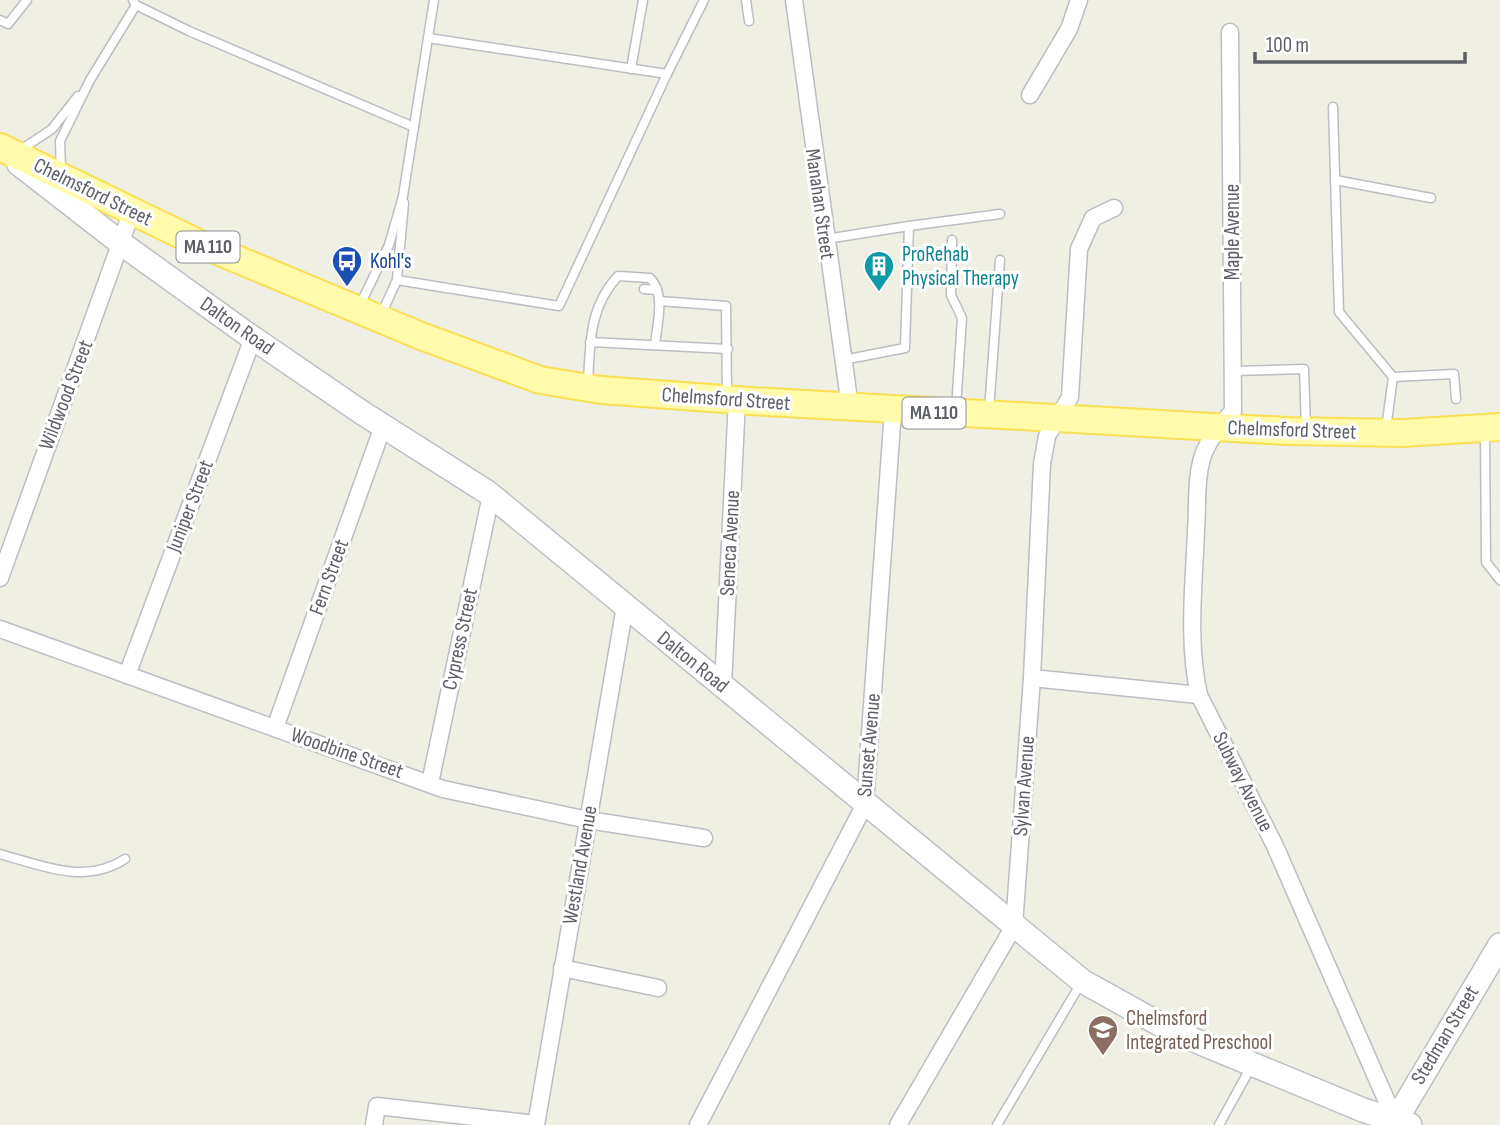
<svg xmlns="http://www.w3.org/2000/svg" width="1500" height="1125" viewBox="0 0 1500 1125" font-family="'Sofia Sans Condensed',sans-serif">
	<style>
		.lines { fill: none; stroke-linecap: round; stroke-linejoin: round }
		.lane-casing { stroke: #bcbdc4; stroke-width: 11 }
		.street-casing { stroke: #bcbdc4; stroke-width: 19 }
		.secondary-casing { stroke: #bdbfc6; stroke-width: 26 }
		.primary-casing { stroke: #fbdf52; stroke-width: 30 }
		.lane { stroke: #fff; stroke-width: 8 }
		.street { stroke: #fff; stroke-width: 16 }
		.secondary { stroke: #fff; stroke-width: 23 }
		.primary { stroke: #fffbaa; stroke-width: 26 }
		.labels { text-anchor: middle; dominant-baseline: central; stroke-width: 6; stroke-linejoin: round; paint-order: stroke }
		.shield { fill: #fff; stroke: #8d8f94; stroke-width: 2 }
		.shield-label { font-size: 19px; font-weight: bold; fill: #5c5f66 }
		.street-label { font-size: 21px; fill: #5c5f66; stroke: #fff }
		.culture-label { font-size: 21px; fill: #0d838f; stroke: #fff; text-anchor: start }
		.transit-label { font-size: 21px; fill: #164399; stroke: #fff; text-anchor: start }
		.education-label { font-size: 21px; fill: #785e54; stroke: #fff; text-anchor: start }
	</style>
	<rect width="100%" height="100%" fill="#f0efe4"/>
	<g class="lines">
		<g class="lane-casing">
			<g id="lane">
				<polyline points="133,0 136,5 189,31 414,127"/>
				<polyline points="746,0 749,21"/>
				<polyline points="0,20 8,24 27,0"/>
				<polyline points="631,69 643,0"/>
				<polyline points="667,74 704,0"/>
				<polyline points="1333,107 1339,312 1393,377 1386,429"/>
				<polyline points="19,151 52,129 78,96"/>
				<polyline points="61,171 60,141 90,80 136,5"/>
				<polyline points="1335,180 1431,198"/>
				<polyline points="909,226 1000,214"/>
				<polyline points="826,239 909,226 905,348 843,360"/>
				<polyline points="952,240 951,295 962,318 956,408"/>
				<polyline points="397,280 559,306 667,74 428,38"/>
				<polyline points="644,289 657,290"/>
				<polyline points="659,301 726,306 727,396"/>
				<polyline points="360,305 389,245 403,196 434,0"/>
				<polyline points="381,315 397,280 404,203"/>
				<polyline points="590,342 728,349"/>
				<polyline points="1233,371 1304,369 1306,428"/>
				<polyline points="1393,377 1454,374 1456,399"/>
				<path d="M588,384C590,344 589,307 618,276L650,278C666,294 657,324 655,345"/>
				<polyline points="989,410 1000,260"/>
				<polyline points="1485,431 1486,562 1500,580"/>
				<path d="M0,854C43,866 85,885 125,859"/>
				<polyline points="997,1125 1081,983"/>
				<polyline points="1219,1125 1251,1067"/>
			</g>
		</g>
		<g class="street-casing">
			<g id="street">
				<polyline points="794,0 850,407"/>
				<path d="M1230,32L1233,411C1222,423 1212,435 1205,450C1195,473 1198,504 1196,530C1194,585 1187,641 1199,695L1275,846L1395,1120"/>
				<polyline points="1030,95 1069,29 1079,0"/>
				<polyline points="0,578 132,211"/>
				<polyline points="0,629 443,789 588,820 704,838"/>
				<polyline points="127,675 253,338"/>
				<polyline points="1032,678 1199,695"/>
				<polyline points="723,686 737,400"/>
				<polyline points="275,728 383,426"/>
				<polyline points="430,783 491,495"/>
				<polyline points="562,968 658,988"/>
				<polyline points="374,1125 377,1106 536,1124"/>
				<polyline points="536,1125 625,606"/>
				<polyline points="698,1125 865,804 893,410"/>
				<polyline points="898,1125 1014,926 1032,678 1042,464 1047,436 1070,397 1079,249 1093,218 1114,208"/>
			</g>
		</g>
		<g class="secondary-casing">
			<g id="secondary">
				<polyline points="19,164 122,244 247,334 361,412 487,492 1082,981 1172,1031 1363,1110 1410,1125"/>
				<polyline points="1393,1125 1500,945"/>
			</g>
		</g>
		<g class="primary-casing">
			<polyline id="primary" points="0,147 196,242 421,336 540,380 601,390 751,401 1287,431 1403,433 1500,427"/>
		</g>
		<use href="#lane" class="lane"/>
		<use href="#street" class="street"/>
		<use href="#secondary" class="secondary"/>
		<use href="#primary" class="primary"/>
	</g>
	<defs>
		<g id="bus-pin" transform="scale(1.575)"><path d="M0 17L-7.5 6A9.5 9.5 0 1 1 7.5 6Z" fill="#1a4fb4" stroke="#fff"/><path d="M-5-6H5V4H4V6H2V4H-2V6H-4V4H-5ZM-3.5-4V0h7V-4ZM-3.5 1.2v1.5H-2V1.2ZM2 1.2v1.5H3.5V1.2Z" fill="#fff"/></g>
		<g id="building-pin" transform="scale(1.575)"><path d="M0 17L-7.5 6A9.5 9.5 0 1 1 7.5 6Z" fill="#0f9aa8" stroke="#fff"/><path d="M-4-6H4V6H1V3H-1V6H-4ZM-2.5-4.3h1.7v1.8h-1.7ZM.8-4.3h1.7v1.8H.8ZM-2.5-1h1.7V.8h-1.7ZM.8-1h1.7V.8H.8Z" fill="#fff"/></g>
		<g id="school-pin" transform="scale(1.575)"><path d="M0 17L-7.5 6A9.5 9.5 0 1 1 7.5 6Z" fill="#8d6e63" stroke="#fff"/><path d="M0-5L7-2L0 1L-7-2ZM-4 1L0 2.5L4 1V4Q0 6-4 4Z" fill="#fff"/></g>
	</defs>
	<g fill-rule="evenodd">
		<use href="#bus-pin" x="347" y="261"/>
		<use href="#building-pin" x="879" y="266"/>
		<use href="#school-pin" x="1103" y="1030"/>
	</g>
	<g class="labels">
		<g class="shield">
			<rect x="176.5" y="231.5" width="63" height="31" rx="5"/>
			<rect x="902.5" y="397.5" width="63" height="31" rx="5"/>
		</g>
		<g class="shield-label">
			<text x="208" y="247">MA 110</text>
			<text x="934" y="413">MA 110</text>
		</g>
		<g class="street-label">
			<text transform="translate(93 192) rotate(26)">Chelmsford Street</text>
			<text transform="translate(820 204) rotate(82)">Manahan Street</text>
			<text transform="translate(1232 232) rotate(-90)">Maple Avenue</text>
			<text transform="translate(237 326) rotate(35)">Dalton Road</text>
			<text transform="translate(66 395) rotate(-69)">Wildwood Street</text>
			<text transform="translate(726 399) rotate(4)">Chelmsford Street</text>
			<text transform="translate(1292 430) rotate(2)">Chelmsford Street</text>
			<text transform="translate(190 506) rotate(-69)">Juniper Street</text>
			<text transform="translate(730 543) rotate(-87)">Seneca Avenue</text>
			<text transform="translate(329 577) rotate(-70)">Fern Street</text>
			<text transform="translate(460 639) rotate(-78)">Cypress Street</text>
			<text transform="translate(693 662) rotate(39)">Dalton Road</text>
			<text transform="translate(869 745) rotate(-85)">Sunset Avenue</text>
			<text transform="translate(347 753) rotate(19)">Woodbine Street</text>
			<text transform="translate(1243 782) rotate(63)">Subway Avenue</text>
			<text transform="translate(1024 786) rotate(-86)">Sylvan Avenue</text>
			<text transform="translate(580 865) rotate(-80)">Westland Avenue</text>
			<text transform="translate(1445 1035) rotate(-59)">Stedman Street</text>
		</g>
		<g class="culture-label">
			<text x="902" y="254">ProRehab<tspan x="902" dy="24">Physical Therapy</tspan></text>
		</g>
		<g class="transit-label">
			<text x="370" y="261">Kohl's</text>
		</g>
		<g class="education-label">
			<text x="1126" y="1018">Chelmsford<tspan x="1126" dy="24">Integrated Preschool</tspan></text>
		</g>
	</g>
	<path d="M1255 52v10h210v-10" fill="none" stroke="#5c5f66" stroke-width="3.5"/>
	<text x="1266" y="52" font-size="21" fill="#5c5f66" stroke="#ffffff" stroke-width="5" paint-order="stroke">100 m</text>
</svg>
